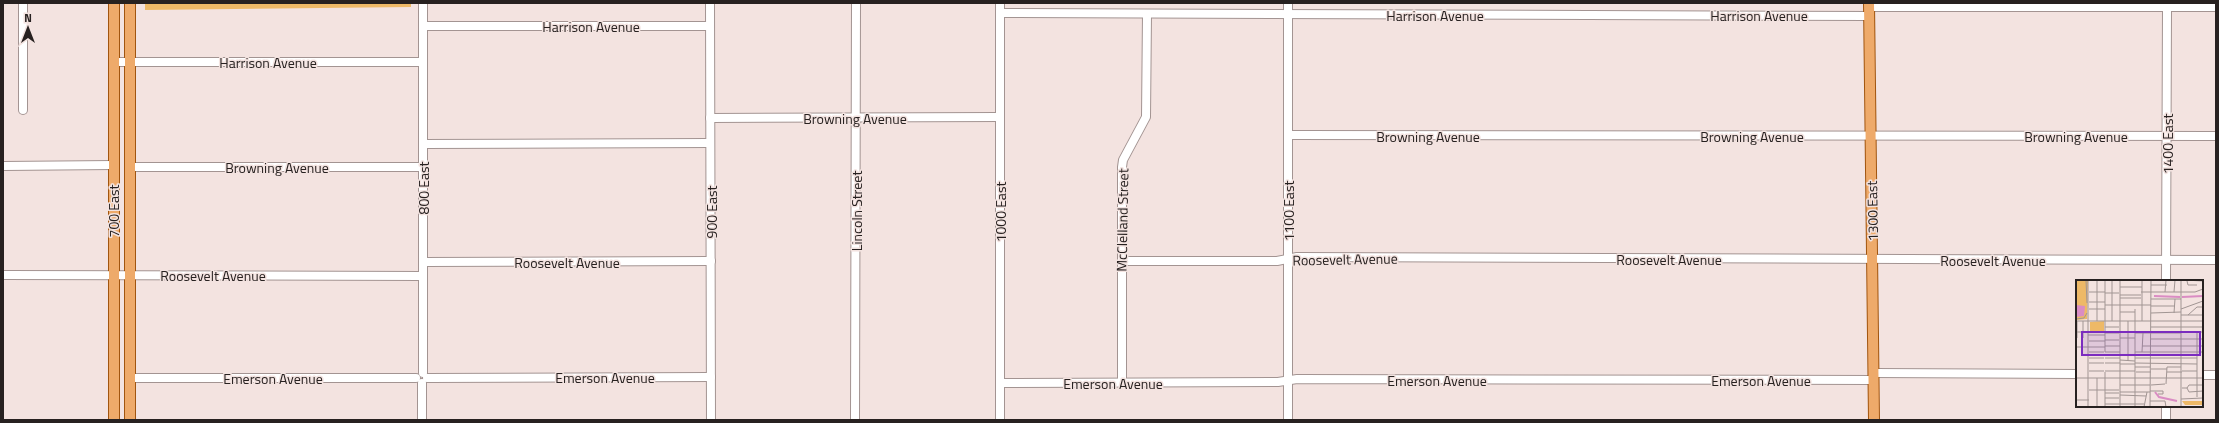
<svg xmlns="http://www.w3.org/2000/svg" width="2219" height="423" viewBox="0 0 2219 423" font-family="'Titillium Web',sans-serif">
	<style>
		.green { fill: #eeb967 }
		.lines { fill: none; stroke-linecap: round; stroke-linejoin: round }
		.minor-casing { stroke: #a39492; stroke-width: 10 }
		.major-casing { stroke: #a1550f; stroke-width: 12 }
		.minor { stroke: #fff; stroke-width: 8 }
		.major { stroke: #eeaa6a; stroke-width: 10 }
		.labels { text-anchor: middle; dominant-baseline: central; stroke-width: 3; stroke-linejoin: round; paint-order: stroke }
		.street-label { font-size: 14px; fill: #272120; stroke: #f3e3e0 }
		.inset-river { fill: none; stroke: #da8cc3; stroke-width: 2 }
		.inset-road { fill: none; stroke: #a19593; stroke-width: 1 }
		.view { fill: #7b2cbf; fill-opacity: 0.15; stroke: #7b2cbf; stroke-width: 2 }
		.inset-edge { fill: none; stroke: #272120; stroke-width: 2 }
	</style>
	<rect width="100%" height="100%" fill="#f3e3e0"/>
	<polygon class="green" points="145,3 411,3 411,7 145,10"/>
	<g class="lines">
		<g class="minor-casing">
			<g id="minor">
				<polyline points="710,3 711,420"/>
				<polyline points="1869,7 2216,7"/>
				<polyline points="1000,13 1869,16"/>
				<polyline points="423,26 710,26"/>
				<polyline points="114,62 423,62"/>
				<polyline points="23,110 23,3"/>
				<polyline points="710,118 1000,117"/>
				<polyline points="1288,135 2216,136"/>
				<polyline points="423,144 710,143"/>
				<polyline points="3,166 113,165"/>
				<polyline points="130,167 423,167"/>
				<polyline points="1122,261 1277,261 1297,257 2216,260"/>
				<polyline points="423,262 711,261"/>
				<polyline points="3,275 423,276"/>
				<polyline points="2166,281 2167,7"/>
				<polyline points="423,373 423,3"/>
				<polyline points="1874,373 2077,374"/>
				<polyline points="2202,375 2216,375"/>
				<polyline points="130,378 416,378"/>
				<polyline points="427,378 711,377"/>
				<polyline points="422,383 422,420"/>
				<polyline points="1000,383 1278,382 1297,379 1874,380"/>
				<polyline points="1122,383 1122,167 1123,160 1146,117 1147,14"/>
				<polyline points="855,420 856,3"/>
				<polyline points="1000,420 1000,3"/>
				<polyline points="1288,420 1288,3"/>
				<polyline points="2166,420 2166,406"/>
			</g>
		</g>
		<g class="major-casing">
			<g id="major">
				<polyline points="114,3 114,420"/>
				<polyline points="1869,3 1874,420"/>
				<polyline points="130,420 130,3"/>
			</g>
		</g>
		<use href="#minor" class="minor"/>
		<use href="#major" class="major"/>
	</g>
	<g class="labels">
		<g class="street-label">
			<text x="1435" y="15">Harrison Avenue</text>
			<text x="1759" y="15">Harrison Avenue</text>
			<text x="591" y="26">Harrison Avenue</text>
			<text x="268" y="62">Harrison Avenue</text>
			<text x="855" y="118">Browning Avenue</text>
			<text x="1428" y="136">Browning Avenue</text>
			<text x="1752" y="136">Browning Avenue</text>
			<text x="2076" y="136">Browning Avenue</text>
			<text transform="translate(2167 144) rotate(-90)">1400 East</text>
			<text x="277" y="167">Browning Avenue</text>
			<text transform="translate(423 188) rotate(-90)">800 East</text>
			<text transform="translate(113 211) rotate(-90)">700 East</text>
			<text transform="translate(856 211) rotate(-90)">Lincoln Street</text>
			<text transform="translate(1288 211) rotate(-90)">1100 East</text>
			<text transform="translate(1872 211) rotate(-91)">1300 East</text>
			<text transform="translate(711 212) rotate(-90)">900 East</text>
			<text transform="translate(1000 212) rotate(-90)">1000 East</text>
			<text transform="translate(1122 220) rotate(-89)">McClelland Street</text>
			<text transform="translate(1345 259) rotate(-1)">Roosevelt Avenue</text>
			<text x="1669" y="259">Roosevelt Avenue</text>
			<text x="1993" y="260">Roosevelt Avenue</text>
			<text x="567" y="262">Roosevelt Avenue</text>
			<text x="213" y="275">Roosevelt Avenue</text>
			<text x="605" y="377">Emerson Avenue</text>
			<text x="273" y="378">Emerson Avenue</text>
			<text x="1437" y="380">Emerson Avenue</text>
			<text x="1761" y="380">Emerson Avenue</text>
			<text x="1113" y="383">Emerson Avenue</text>
		</g>
	</g>
	<g transform="translate(2076 280)">
		<rect width="127" height="127" fill="#f3e3e0"/>
		<path d="M0,0H12L11,39L0,40ZM28,41V52L14,53V42ZM106,121H127V125H109Z" fill="#eeb967"/>
		<path d="M0,25L9,26L8,36L0,37Z" fill="#da8cc3"/>
		<path class="inset-river" d="M78,16L104,17M106,17L127,16M79,112L83,117L101,121"/>
		<path class="inset-road" d="M10,0L11,23M21,0V41M36,0V41M108,0L127,1M111,1L112,5H121M75,5H91M44,7H66M13,12H29M65,12H119L127,9M89,12L90,0M98,12L99,0M29,13H43M44,15H65M44,18H65M75,19H105M13,22H29M29,25H75M75,26H99M13,29H29M105,29L127,21M44,32H59M75,33L105,32M98,33L99,19M105,35H127M112,35L121,27H127M0,39L8,38L11,33M0,41H13M13,41H127M66,41V0M29,47H43M75,47H105M105,47H127M0,52H13M105,52H127M29,53H43M59,53H105M12,55H29M1,58V41M7,58V41M44,58H59M75,59H127M29,60H43M13,61H29M29,66H44M66,66H127M0,67H29M13,72H28M29,72V0M29,72H44M59,72H106M66,72L67,53M106,72H127M13,78H28M29,78H44M59,78H121M121,78V52M44,80L59,81M52,81V41M13,83H28M29,83H44M59,83L121,84M44,84H59M59,87H74M75,89H91M13,91H28M29,91H59M106,91H121M60,92H75M91,92H106M0,98H127M90,104L91,87H105M44,105H74M75,105L89,104M106,108H111L113,112L127,111M111,108L113,105H127M13,110H29M29,110H43M74,111H87V114H82M44,112H74M29,113H43M44,115L70,116M121,117V78M29,118H43M105,119L127,118M0,120H13M74,121H89L90,127M29,124H68M12,127V0M21,127V98M29,127V92M44,127V0M59,127V29M68,127L71,112M74,127L75,0M105,127V0"/>
		<path class="view" d="M6,52H124V75H6Z"/>
		<rect width="127" height="127" class="inset-edge"/>
	</g>
	<rect width="2219" height="423" fill="none" stroke="#272120" stroke-width="8"/>
	<g transform="translate(28 28)" stroke="#f3e3e0" stroke-width="3" paint-order="stroke">
	<path d="M0-3L7 15L0 10L-7 15Z" fill="#272120"/>
	<text y="-6" font-size="11" font-weight="bold" text-anchor="middle" fill="#272120">N</text>
	</g>
</svg>
